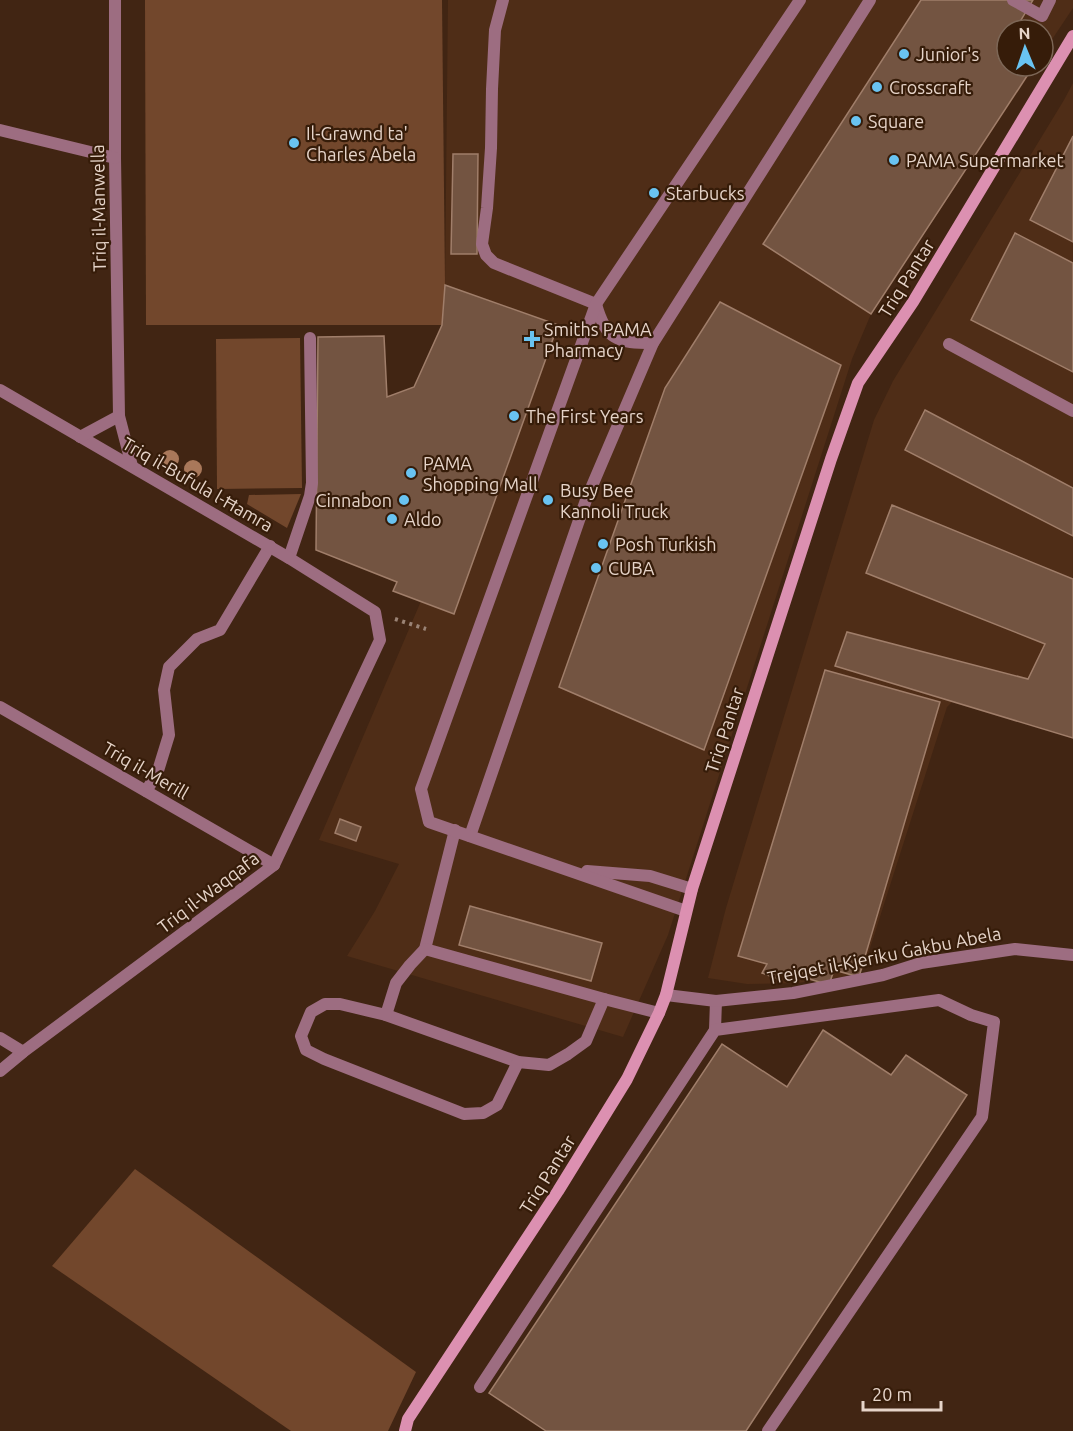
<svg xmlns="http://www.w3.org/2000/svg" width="1073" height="1431" viewBox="0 0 1073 1431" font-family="Ubuntu,sans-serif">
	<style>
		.built { fill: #4f2d17 }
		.green { fill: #72472c }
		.building { fill: #735441; stroke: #a07e6a; stroke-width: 1.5 }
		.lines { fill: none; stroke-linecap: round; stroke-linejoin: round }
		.path { stroke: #9a8375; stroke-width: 4; stroke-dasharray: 3 4.5; stroke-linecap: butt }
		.lane { stroke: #9d6d81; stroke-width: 12 }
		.street { stroke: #9d6d81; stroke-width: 12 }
		.secondary { stroke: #dc90b1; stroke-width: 12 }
		.tree { fill: #a9785a }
		.poi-dot { fill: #69c3f1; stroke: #361c09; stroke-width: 2 }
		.labels { text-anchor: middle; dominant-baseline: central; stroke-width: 4.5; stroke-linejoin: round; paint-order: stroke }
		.poi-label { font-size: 18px; fill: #e6d4c9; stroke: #361c09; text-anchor: start }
		.street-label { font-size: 18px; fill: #e6d4c9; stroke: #361c09 }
	</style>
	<rect width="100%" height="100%" fill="#412513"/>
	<g class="built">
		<polygon points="448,0 1073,0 1073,8 1043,53 1043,30 1007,30 1007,66 1035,66 871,314 852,359 668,935 623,1037 347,956 375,911 399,864 319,840 421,601 454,614 557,325 445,285"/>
		<polygon points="1073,83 1073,718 956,698 947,707 863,970 842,977 797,983 747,984 708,978 726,908 874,420 893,381 1064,100"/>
	</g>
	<g class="green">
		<polygon points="145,0 442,0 445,285 442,325 146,325"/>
		<polygon points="300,338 302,488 217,489 216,339"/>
		<polygon points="301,494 287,528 247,504 249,495"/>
		<polygon points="135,1169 416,1372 388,1431 291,1431 52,1266"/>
	</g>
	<g class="building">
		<polygon points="921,0 1033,0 1015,30 1007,30 1007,44 999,58 1007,64 1007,66 1011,66 1027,76 871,314 763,244"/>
		<polygon points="1073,136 1073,242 1030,220"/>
		<polygon points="453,154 478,154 477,254 451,254"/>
		<polygon points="1015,233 1073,263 1073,372 971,320"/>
		<polygon points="445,285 558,325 454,614 393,591 397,582 316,550 318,337 384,336 387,397 414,387 442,325"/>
		<polygon points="720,302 841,365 704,750 559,687 665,388"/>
		<polygon points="925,410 1073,488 1073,536 905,450"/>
		<polygon points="892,505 1073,579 1073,738 835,666 847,632 1028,679 1045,644 866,573"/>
		<polygon points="825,670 940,702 859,977 834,970 829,985 783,971 778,979 762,973 767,964 738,956"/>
		<polygon points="340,819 361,827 356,841 335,833"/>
		<polygon points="470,906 602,943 591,981 459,945"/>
		<polygon points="823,1030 891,1075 906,1055 967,1095 746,1431 546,1431 489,1393 722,1044 787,1087"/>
	</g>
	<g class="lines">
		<polyline class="path" points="395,619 426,629"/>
		<g class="lane">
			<path d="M503,0L495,30L492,89L491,148L487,208L482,244L486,255L494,263L596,304C606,340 617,343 653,343"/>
			<polyline points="1013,0 1042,16 1050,0"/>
			<polyline points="949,344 1073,411"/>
			<polyline points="289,558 310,496 312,483 310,338"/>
			<polyline points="146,791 157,774 169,735 164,690 169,667 197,639 220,630 270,546"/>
			<polyline points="455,830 425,949 410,965 396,983 386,1015 518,1062 549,1065 568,1054 586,1041 604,999"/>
			<polyline points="470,836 586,500 653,343 870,0"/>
			<polyline points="587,871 650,876 692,889"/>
			<polyline points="686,911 429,822 421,789 596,304 800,0"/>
			<polyline points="425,949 604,999 659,1013"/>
			<polyline points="386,1015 340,1004 325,1004 311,1012 301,1036 306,1050 324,1059 464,1114 483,1113 497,1105 518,1062"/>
			<polyline points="715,1030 716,1001"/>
			<polyline points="480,1387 715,1030 939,1000 971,1015 994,1022 982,1117 768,1431"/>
		</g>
		<g class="street">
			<polyline points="115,0 115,158 119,416 132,466"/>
			<polyline points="0,130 115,158"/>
			<polyline points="0,390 289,558 375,612 380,640 274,865 23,1052 0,1071"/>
			<polyline points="80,437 119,416"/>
			<polyline points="0,707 274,865"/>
			<polyline points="666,995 716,1001 793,993 883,975 921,963 1015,949 1073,955"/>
			<polyline points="0,1038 23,1052"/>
		</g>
		<polyline class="secondary" points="405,1431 408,1419 558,1191 627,1079 659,1013 666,995 692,889 831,459 858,383 913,302 1073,36"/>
	</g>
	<g class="tree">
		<circle cx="170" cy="459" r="9"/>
		<circle cx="193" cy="469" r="9"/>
	</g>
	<g class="poi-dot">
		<circle cx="904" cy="54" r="6"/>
		<circle cx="877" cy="87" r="6"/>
		<circle cx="856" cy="121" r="6"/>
		<circle cx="294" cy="143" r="6"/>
		<circle cx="894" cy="160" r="6"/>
		<circle cx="654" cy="193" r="6"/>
		<path d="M529 330h6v6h6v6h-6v6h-6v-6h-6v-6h6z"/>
		<circle cx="514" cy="416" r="6"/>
		<circle cx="411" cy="473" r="6"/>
		<circle cx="404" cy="500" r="6"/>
		<circle cx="548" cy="500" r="6"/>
		<circle cx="392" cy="519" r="6"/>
		<circle cx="603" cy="544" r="6"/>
		<circle cx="596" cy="568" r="6"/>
	</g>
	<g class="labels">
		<g class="poi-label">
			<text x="916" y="54">Junior's</text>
			<text x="889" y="87">Crosscraft</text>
			<text x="868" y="121">Square</text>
			<text x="306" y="133">Il-Grawnd ta'<tspan x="306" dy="21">Charles Abela</tspan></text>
			<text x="906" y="160">PAMA Supermarket</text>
			<text x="666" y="193">Starbucks</text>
			<text x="544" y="329">Smiths PAMA<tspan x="544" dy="21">Pharmacy</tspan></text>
			<text x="526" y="416">The First Years</text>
			<text x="423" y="463">PAMA<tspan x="423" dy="21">Shopping Mall</tspan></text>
			<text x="560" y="490">Busy Bee<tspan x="560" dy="21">Kannoli Truck</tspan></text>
			<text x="392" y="500" text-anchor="end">Cinnabon</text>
			<text x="404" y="519">Aldo</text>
			<text x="615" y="544">Posh Turkish</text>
			<text x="608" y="568">CUBA</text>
		</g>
		<g class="street-label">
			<text transform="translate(98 208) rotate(-91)">Triq il-Manwella</text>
			<text transform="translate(906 278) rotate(-58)">Triq Pantar</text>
			<text transform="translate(198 484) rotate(30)">Triq il-Bufula l-Ħamra</text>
			<text transform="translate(724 730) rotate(-72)">Triq Pantar</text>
			<text transform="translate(146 770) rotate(30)">Triq il-Merill</text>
			<text transform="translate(208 892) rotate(-37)">Triq il-Waqqafa</text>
			<text transform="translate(884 955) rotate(-11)">Trejqet il-Kjeriku Ġakbu Abela</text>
			<text transform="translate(547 1174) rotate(-58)">Triq Pantar</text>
		</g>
	</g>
	<g transform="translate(1025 48) rotate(358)"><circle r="28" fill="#361c09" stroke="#7c6656" stroke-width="1.5"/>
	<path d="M0-4.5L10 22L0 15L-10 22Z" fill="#69c3f1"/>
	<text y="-9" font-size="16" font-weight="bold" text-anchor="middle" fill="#e6d4c9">N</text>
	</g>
	<path d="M863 1401v9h78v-9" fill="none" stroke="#e6d4c9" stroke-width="3"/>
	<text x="872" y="1401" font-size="18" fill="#e6d4c9" stroke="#361c09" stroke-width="4.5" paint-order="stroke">20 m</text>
</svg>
